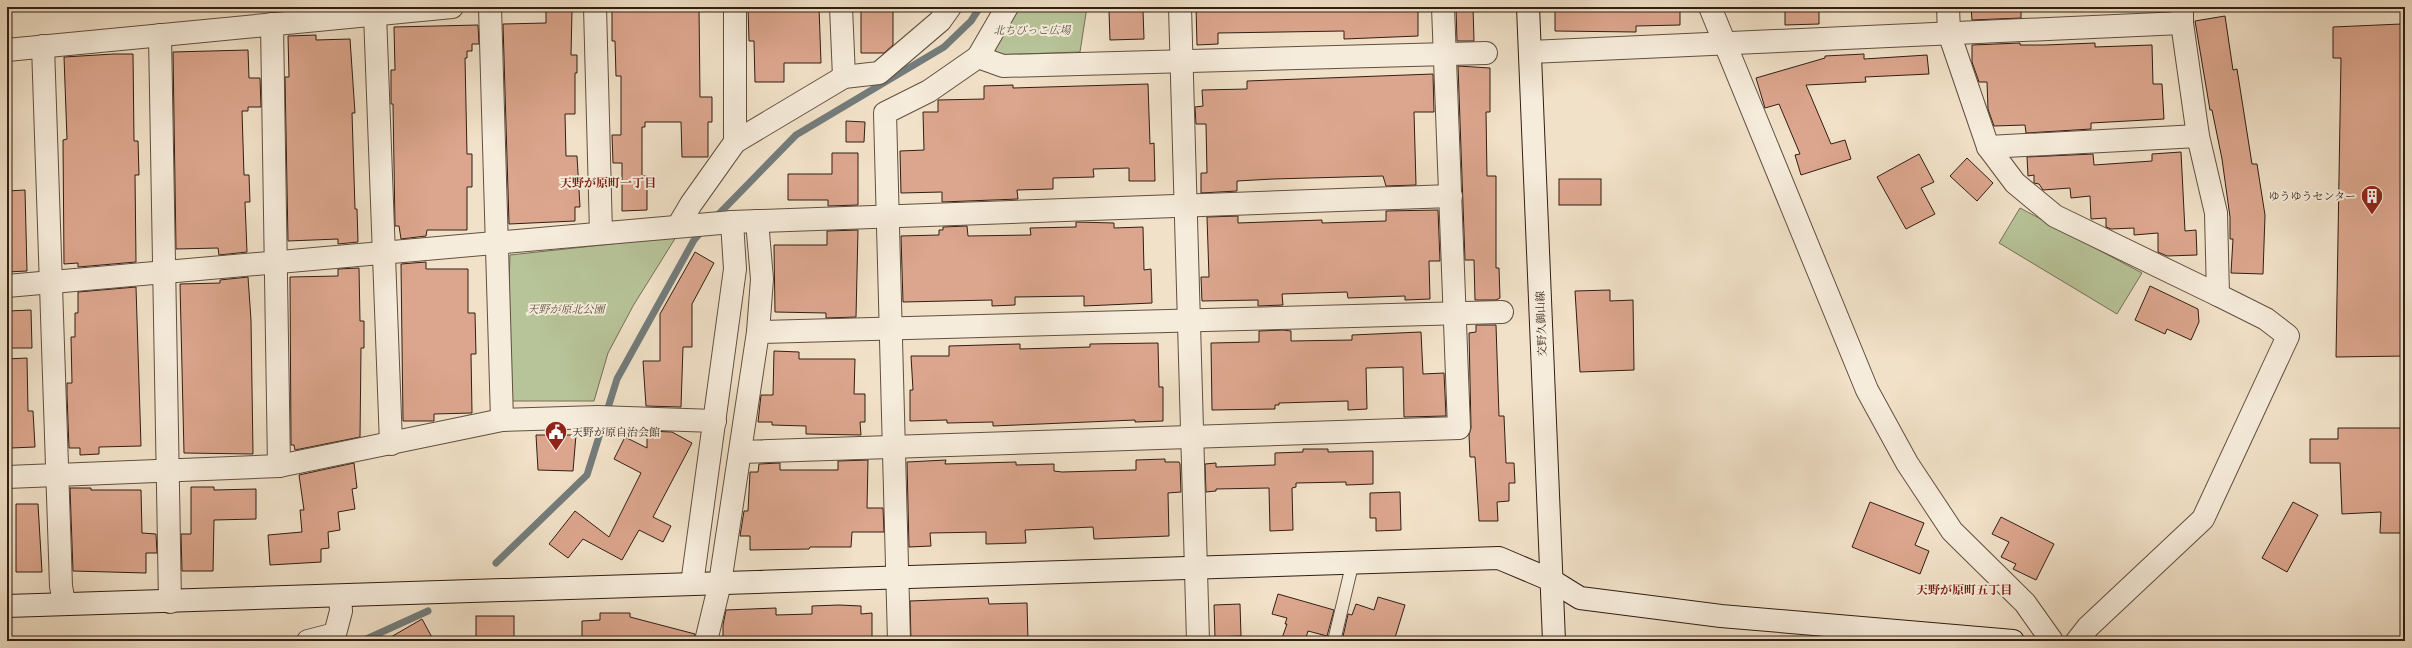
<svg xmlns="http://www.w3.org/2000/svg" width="2412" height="648" viewBox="0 0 2412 648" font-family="'Libre Caslon Text','Noto Serif JP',serif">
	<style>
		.green { fill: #b7c398; stroke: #747056 }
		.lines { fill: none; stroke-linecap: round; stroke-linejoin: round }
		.stream { stroke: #737c7b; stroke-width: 7 }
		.building { fill: #dca68e; stroke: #311e13 }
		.lane-casing { stroke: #614f40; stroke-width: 14 }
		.street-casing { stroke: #614f40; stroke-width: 24 }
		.secondary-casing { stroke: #311e13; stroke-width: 24 }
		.lane { stroke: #f6ecdb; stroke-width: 12 }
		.street { stroke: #f6ecdb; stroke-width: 22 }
		.secondary { stroke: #f6ecdb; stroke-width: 22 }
		.rail-casing { stroke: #311e13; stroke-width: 4.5 }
		.rail { stroke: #f6ecdb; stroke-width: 3; stroke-dasharray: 9; stroke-linecap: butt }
		.labels { text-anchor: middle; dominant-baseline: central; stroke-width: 4; stroke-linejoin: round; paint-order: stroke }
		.park-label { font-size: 11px; font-style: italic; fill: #59503b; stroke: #f6ecdb }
		.poi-label { font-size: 11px; fill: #311e13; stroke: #f6ecdb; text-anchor: end }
		.street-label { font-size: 11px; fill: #311e13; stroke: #f6ecdb }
		.neighbourhood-label { font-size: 12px; font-weight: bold; fill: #7a1f14; stroke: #f6ecdb }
	</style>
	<rect width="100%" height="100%" fill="#f1e1c8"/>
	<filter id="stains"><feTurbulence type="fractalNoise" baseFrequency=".005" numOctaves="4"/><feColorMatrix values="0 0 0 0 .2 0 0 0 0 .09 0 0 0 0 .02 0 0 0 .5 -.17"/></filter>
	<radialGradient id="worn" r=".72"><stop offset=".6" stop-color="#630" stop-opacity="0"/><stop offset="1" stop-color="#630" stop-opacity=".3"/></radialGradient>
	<g class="green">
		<polygon points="1018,7 1087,7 1080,52 991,55"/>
		<polygon points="2020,208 2142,273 2117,314 1999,243"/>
		<polygon points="676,237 633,306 608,353 594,401 505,401 510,255"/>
	</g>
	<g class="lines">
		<g class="stream">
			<polyline points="714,219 796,135 944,47 971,21 980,7"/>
			<polyline points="496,563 587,475 617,379 694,240 704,229"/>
			<polyline points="362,641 428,611"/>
		</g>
	</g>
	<g class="building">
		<polygon points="748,7 819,7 821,63 784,63 784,82 755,82 754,41 749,41"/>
		<polygon points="861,7 893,7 893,45 884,53 861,53"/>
		<polygon points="1196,7 1418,7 1418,36 1344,39 1344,31 1218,33 1218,44 1197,45"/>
		<polygon points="1456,7 1473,7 1474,41 1457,41"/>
		<polygon points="1555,7 1680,7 1680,25 1636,26 1636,32 1555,31"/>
		<polygon points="1785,7 1819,7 1819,24 1785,25"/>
		<polygon points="1971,7 2021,7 2021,18 1972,20"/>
		<polygon points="699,8 700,97 712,97 712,122 708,122 708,157 682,157 681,122 645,122 645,127 642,127 642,176 647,176 647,210 622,211 622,163 613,163 612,135 621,135 621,76 616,76 615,41 612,41 612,10"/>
		<polygon points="546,11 572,11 571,55 577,55 577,73 575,73 575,114 565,114 566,156 577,156 580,207 575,207 575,221 509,224 503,24 546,23"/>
		<polygon points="1109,11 1143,11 1144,39 1110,40"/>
		<polygon points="2225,16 2233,70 2237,69 2252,164 2257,164 2265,215 2263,274 2231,273 2233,239 2230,239 2230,217 2222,159 2212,110 2210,110 2195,21"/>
		<polygon points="2401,24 2403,72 2405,72 2405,356 2336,357 2341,58 2333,58 2333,27"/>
		<polygon points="478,25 479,44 472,44 472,51 467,51 467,58 465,58 467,154 472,154 472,187 467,187 467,230 427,230 426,236 401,239 399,226 395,226 393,104 391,104 391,70 395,70 394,27"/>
		<polygon points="316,35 316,40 350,39 355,113 352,113 355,209 357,209 358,242 338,244 338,239 288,241 285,77 289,77 288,36"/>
		<polygon points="2020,43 2020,45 2045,45 2095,43 2095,47 2152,45 2153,84 2162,84 2164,119 2091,123 2091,129 2026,133 2025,125 1994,126 1988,109 1987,82 1979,82 1972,62 1972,45"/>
		<polygon points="248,50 249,78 260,78 261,107 248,107 248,111 242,111 244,175 249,175 250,202 245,202 247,252 219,255 218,248 176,249 173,52"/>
		<polygon points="114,54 133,54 134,141 138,141 139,175 135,175 136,262 78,267 78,263 64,264 63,140 67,139 64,57"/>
		<polygon points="1864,54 1864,59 1927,55 1929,74 1865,77 1866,82 1806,85 1831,144 1845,140 1851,159 1801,175 1795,155 1800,154 1779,104 1765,108 1756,78 1825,58 1825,56"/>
		<polygon points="1458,66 1490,68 1490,112 1486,112 1487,176 1496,176 1496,268 1499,268 1500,298 1496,300 1475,300 1474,260 1465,260"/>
		<polygon points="1433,74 1434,112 1414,112 1416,185 1386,186 1383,176 1273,179 1237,181 1237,191 1201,193 1201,173 1207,173 1206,124 1196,124 1195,107 1203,106 1202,90 1247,89 1247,81"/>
		<polygon points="1148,84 1150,144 1154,143 1155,181 1129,181 1129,168 1093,169 1094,177 1053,178 1053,189 1017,190 1018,199 942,202 942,192 901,193 900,151 924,150 923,112 938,112 938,100 984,99 984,86 1013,85 1013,88"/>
		<polygon points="846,121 865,122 864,142 846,142"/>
		<polygon points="2181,152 2185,231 2196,230 2197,255 2167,256 2158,252 2158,233 2134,235 2134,228 2111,229 2106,227 2106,218 2091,219 2090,196 2071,198 2070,188 2043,190 2039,184 2034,183 2034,175 2028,176 2027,157 2093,154 2094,165 2152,161 2152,154"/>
		<polygon points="832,153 858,153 858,205 828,206 828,200 788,200 788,174 832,174"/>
		<polygon points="1919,154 1934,182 1921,188 1935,214 1906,229 1877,177"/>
		<polygon points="1967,158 1993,183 1977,201 1950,176"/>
		<rect x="1559" y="179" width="42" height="26"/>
		<polygon points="25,190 27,271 7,272 7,191"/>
		<polygon points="1438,210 1440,261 1429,261 1430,299 1405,300 1405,296 1348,298 1347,292 1282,294 1283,305 1258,306 1258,300 1202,301 1201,277 1209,277 1207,217 1238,216 1238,223 1322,220 1322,223 1386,221 1386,211"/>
		<polygon points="1076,222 1114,223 1114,228 1143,227 1144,270 1151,269 1152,303 1084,306 1084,296 1015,297 1015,305 992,306 992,300 903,302 901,236 939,235 939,230 943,230 943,227 967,226 968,236 1031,235 1030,228 1076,227"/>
		<polygon points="858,230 856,317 826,318 826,313 775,312 774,245 827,245 827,231"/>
		<polygon points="695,252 714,263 692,304 692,347 683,347 681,407 646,406 643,361 660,361 660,314"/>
		<polygon points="426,262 426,269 468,269 468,313 475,313 476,354 471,354 472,413 434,414 434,421 403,421 401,264"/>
		<polygon points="359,268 360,321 364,321 364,348 361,348 360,437 295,450 294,445 291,445 290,277 338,276 338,269"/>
		<polygon points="248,277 251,320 253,454 184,453 180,284 220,283 220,280"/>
		<polygon points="2150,286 2198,309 2199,322 2191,340 2167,329 2165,334 2135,320"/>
		<polygon points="136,287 141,446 99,447 99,454 80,455 80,448 69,448 67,394 67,383 72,383 71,337 75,337 75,313 78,313 78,292"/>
		<polygon points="1610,290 1610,301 1633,300 1634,370 1580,372 1575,291"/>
		<polygon points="31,310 32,348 9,348 8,311"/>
		<polygon points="1476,325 1496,325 1499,416 1504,416 1506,463 1514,463 1515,483 1509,483 1509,501 1497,502 1498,521 1479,521 1475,457 1470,457 1469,435 1471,428 1469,333 1476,332"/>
		<polygon points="1283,330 1291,331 1291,341 1352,340 1352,335 1421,332 1423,374 1444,373 1446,416 1404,417 1403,367 1366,368 1367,409 1348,410 1348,401 1279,403 1279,405 1275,405 1275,409 1212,410 1211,343 1259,342 1259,331"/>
		<polygon points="1158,343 1159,387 1163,387 1163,421 1135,422 1135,420 993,426 993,422 947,423 947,420 910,421 910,390 913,390 911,356 949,356 949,346 1020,344 1020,349 1090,347 1090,344"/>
		<polygon points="774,351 799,352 799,359 855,359 854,394 865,394 865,422 860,422 861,435 806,434 806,426 772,425 772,422 758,422 761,395 773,395"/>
		<polygon points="27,358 28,411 33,411 35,447 11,448 11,433 7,433 7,359"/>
		<polygon points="2338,428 2405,428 2405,533 2380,533 2381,512 2342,514 2340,463 2310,463 2310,439 2338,439"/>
		<polygon points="647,431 672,432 692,443 653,517 671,526 663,542 639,530 622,560 583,539 568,558 549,544 575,511 609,537 641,473 614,459 625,437 647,448"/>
		<polygon points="536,435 576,435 573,471 538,470"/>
		<polygon points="1303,449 1328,449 1328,452 1373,451 1373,484 1346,485 1346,482 1296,483 1296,487 1292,488 1293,530 1270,531 1269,488 1216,489 1216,491 1206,492 1205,464 1216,463 1216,467 1275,465 1275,453 1303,452"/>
		<polygon points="1165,459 1165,462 1179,462 1180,464 1181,492 1168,493 1169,536 1094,539 1093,527 1025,530 1026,543 986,544 986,532 930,533 931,546 909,547 907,462 946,460 945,464 1016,462 1016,465 1054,464 1054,471 1062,472 1136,470 1136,460"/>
		<polygon points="868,460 867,508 883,508 884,532 852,532 851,547 810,547 809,549 750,550 750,536 740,536 744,511 748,511 750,472 758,472 759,464 780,463 780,470 838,470 838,461"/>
		<polygon points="354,463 357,488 352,489 355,509 338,512 340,530 328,532 329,548 321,549 321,562 270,565 268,535 302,532 300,510 304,510 299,475"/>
		<polygon points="191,487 214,487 214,490 256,489 256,519 214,520 213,571 182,571 181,534 191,534"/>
		<polygon points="70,488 91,488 91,490 141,490 142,533 156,534 157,553 146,553 146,573 73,571"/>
		<polygon points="1400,492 1401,530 1376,531 1376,518 1370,518 1370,493"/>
		<polygon points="1870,502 1924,523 1915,545 1929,551 1920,574 1852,547"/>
		<polygon points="2293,502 2318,515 2287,572 2262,558"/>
		<polygon points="16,504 38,504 42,572 16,572"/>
		<polygon points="2001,517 2054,544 2036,580 2013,569 2016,564 2001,557 2009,542 1992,534"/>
		<polygon points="1278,594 1334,610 1327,636 1308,631 1305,641 1281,641 1287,624 1285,624 1287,618 1272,614"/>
		<polygon points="1378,597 1405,605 1394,641 1342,641 1348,614 1352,615 1356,604 1374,610"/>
		<polygon points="988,598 989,604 1027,603 1028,640 911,641 910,601"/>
		<polygon points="1240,604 1241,636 1215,637 1214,605"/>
		<polygon points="839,605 861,606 861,614 872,613 872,641 723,641 723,625 726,610 776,608 776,615 812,614 812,606"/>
		<polygon points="600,613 630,613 630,617 695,634 694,641 582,641 582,621 600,620"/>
		<rect x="476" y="616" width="38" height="25"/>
		<polygon points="422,619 434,641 384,641"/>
	</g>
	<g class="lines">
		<g class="lane-casing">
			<polyline id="lane" points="1334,641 1353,561"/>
		</g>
		<g class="street-casing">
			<g id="street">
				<polyline points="490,7 502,420"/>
				<polyline points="595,7 601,233"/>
				<polyline points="735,7 735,142"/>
				<polyline points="841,7 844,77"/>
				<polyline points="1007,7 978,57 1003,66 1486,53"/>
				<polyline points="1180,7 1198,641"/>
				<polyline points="1710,7 1867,390 1907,463 1952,531 2025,603 2052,641"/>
				<polyline points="1948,7 1949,33 1988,147 2015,183 2055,216 2218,295 2216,213 2198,136 2182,23 2182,7"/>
				<polyline points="375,14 391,444"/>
				<polyline points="272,24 279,466"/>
				<polyline points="160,35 170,602"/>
				<polyline points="43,46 61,586 64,603"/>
				<polyline points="7,50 452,7"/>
				<polyline points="1530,52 2182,23"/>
				<polyline points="1988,147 2198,136"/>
				<polyline points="678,226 691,204 735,142 844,77 879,73 940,21 950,7"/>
				<polyline points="7,286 732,222 1451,196"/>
				<polyline points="758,332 1502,312"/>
				<polyline points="741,452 1459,428 1443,7"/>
				<polyline points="7,477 279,466 502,420 598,417 715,421"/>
				<polyline points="692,584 735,269 732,222"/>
				<polyline points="308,641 335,634 341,611 340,596"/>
				<polyline points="706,641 720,583 758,332 762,279 757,221"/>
				<polyline points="899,641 885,113 929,91 978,57"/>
				<polyline points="2077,641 2088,627 2203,519 2288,336 2266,319 2218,295"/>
			</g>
		</g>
		<g class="secondary-casing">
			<g id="secondary">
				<polyline points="1528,7 1554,641"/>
				<polyline points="7,606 1499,558 1551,580 1580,598 1721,616 2013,641"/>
			</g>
		</g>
		<use href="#lane" class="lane"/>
		<use href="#street" class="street"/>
		<use href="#secondary" class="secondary"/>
		<g class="rail-casing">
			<polyline id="rail" points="7,8 20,7"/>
		</g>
		<use href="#rail" class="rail"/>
	</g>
	<defs>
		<g id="building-pin" transform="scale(1.15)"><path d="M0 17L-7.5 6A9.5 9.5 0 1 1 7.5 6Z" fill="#8f2418" stroke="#f6ecdb"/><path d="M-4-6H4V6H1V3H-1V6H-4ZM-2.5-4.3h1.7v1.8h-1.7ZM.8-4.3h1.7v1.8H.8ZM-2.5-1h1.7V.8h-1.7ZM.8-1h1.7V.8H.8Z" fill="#fff"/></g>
		<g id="civic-pin" transform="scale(1.15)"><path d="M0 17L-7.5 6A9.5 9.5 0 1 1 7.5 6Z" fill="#8f2418" stroke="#f6ecdb"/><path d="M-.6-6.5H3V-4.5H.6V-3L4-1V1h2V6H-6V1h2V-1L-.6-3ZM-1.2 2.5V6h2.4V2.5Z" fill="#fff"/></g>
	</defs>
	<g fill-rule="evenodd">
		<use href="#building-pin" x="2372" y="196"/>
		<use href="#civic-pin" x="556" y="432"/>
	</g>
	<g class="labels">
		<g class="park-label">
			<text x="1032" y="30">北ちびっこ広場</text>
			<text x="566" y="309">天野が原北公園</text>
		</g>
		<g class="poi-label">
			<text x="2356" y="196">ゆうゆうセンター</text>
			<text x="572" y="432" text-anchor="start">天野が原自治会館</text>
		</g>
		<g class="street-label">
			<text transform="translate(1541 324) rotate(-92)">交野久御山線</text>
		</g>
		<g class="neighbourhood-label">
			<text x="608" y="182">天野が原町一丁目</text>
			<text x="1964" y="589">天野が原町五丁目</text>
		</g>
	</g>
	<rect width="2412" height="648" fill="none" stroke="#f1e1c8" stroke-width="24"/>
	<rect x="8" y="8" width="2396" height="632" fill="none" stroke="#311e13" stroke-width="2"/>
	<rect x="12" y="12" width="2388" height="624" fill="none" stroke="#311e13"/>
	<rect width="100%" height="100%" filter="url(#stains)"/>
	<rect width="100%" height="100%" fill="url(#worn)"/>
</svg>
